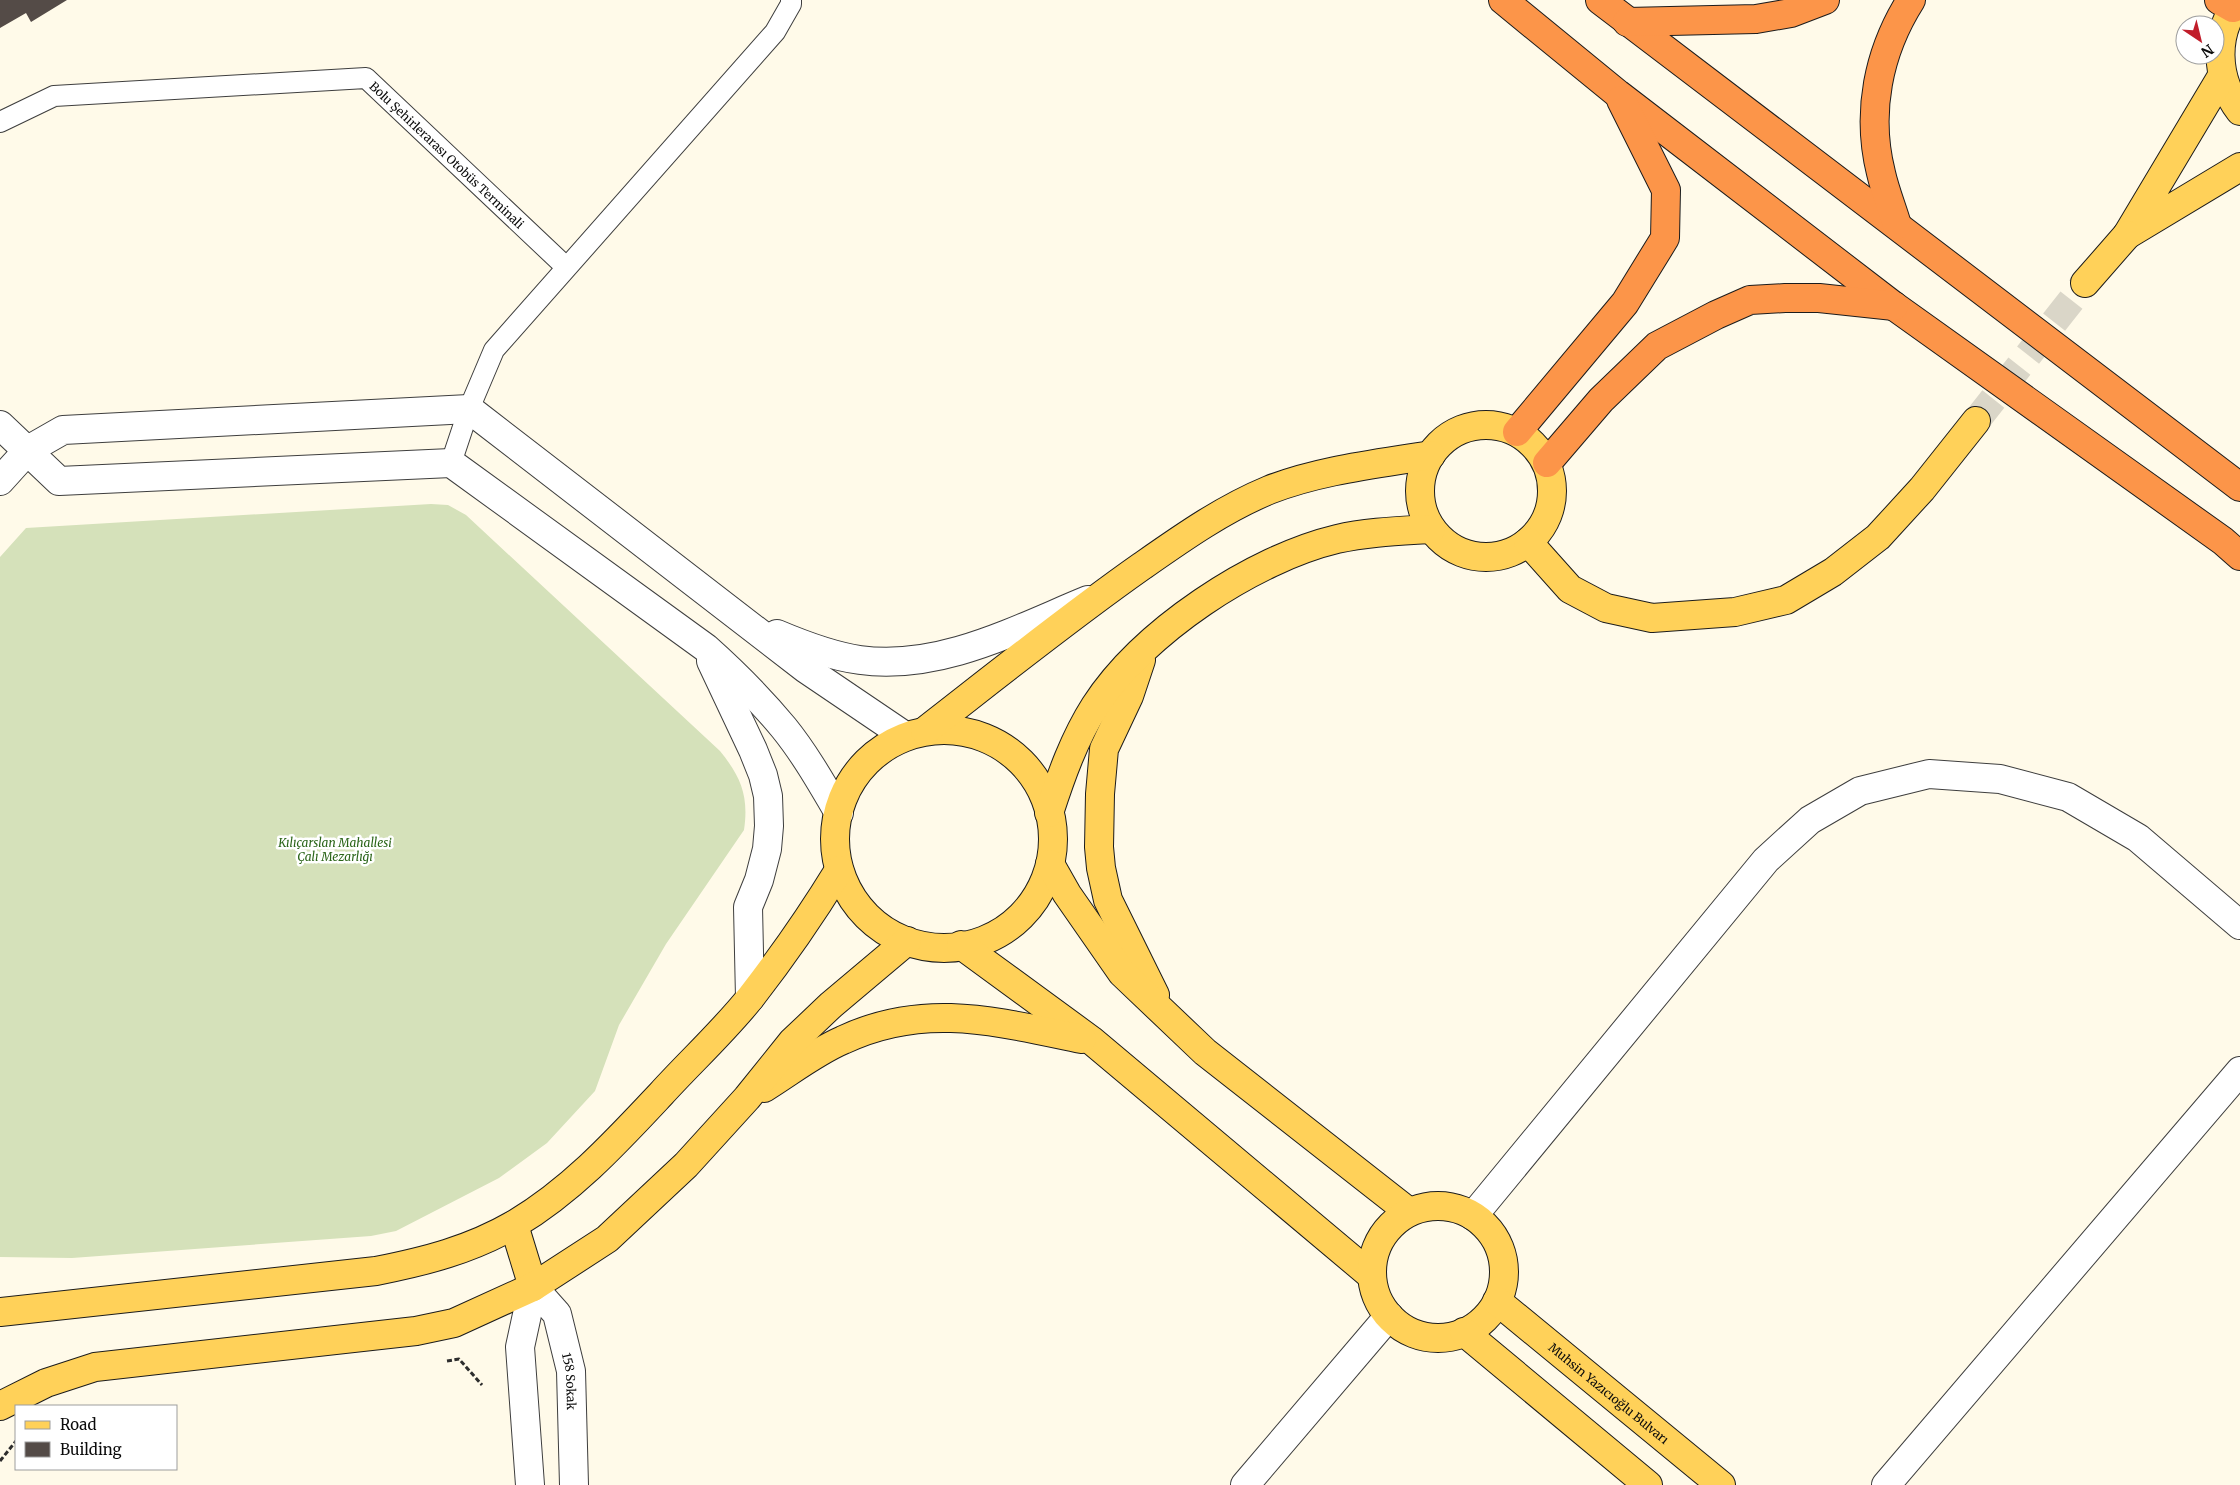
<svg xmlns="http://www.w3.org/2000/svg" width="2240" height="1485" viewBox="0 0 2240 1485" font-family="Merriweather,serif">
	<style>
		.cemetery { fill: #d5e1ba }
		.building { fill: #544b47 }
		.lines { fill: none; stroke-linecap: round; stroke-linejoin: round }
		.minor-tunnel { stroke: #dad6c8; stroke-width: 28; stroke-dasharray: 28 14; stroke-linecap: butt }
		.service-casing { stroke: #3e3e3e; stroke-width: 22 }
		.minor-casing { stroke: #3e3e3e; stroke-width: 30 }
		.primary-casing { stroke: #1c1c1c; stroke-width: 30 }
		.motorway-casing { stroke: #1c1c1c; stroke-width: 30 }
		.path { stroke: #2d2d2d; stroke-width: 3; stroke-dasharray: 5 2.5; stroke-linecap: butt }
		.service { stroke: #fff; stroke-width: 20 }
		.minor { stroke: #fff; stroke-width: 28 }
		.primary { stroke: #ffd159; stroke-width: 28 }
		.motorway { stroke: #fc9549; stroke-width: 28 }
		.labels { text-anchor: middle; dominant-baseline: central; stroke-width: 5; stroke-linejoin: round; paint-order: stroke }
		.street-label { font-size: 12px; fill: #0b0b0b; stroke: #fff }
		.park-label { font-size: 12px; font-style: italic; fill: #2b6519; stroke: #fff }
	</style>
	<rect width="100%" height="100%" fill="#fffae9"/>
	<path class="cemetery" d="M431,504L448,505L466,515L720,751C741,777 749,796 744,830L666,944L619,1025L595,1091L547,1143L499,1178L396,1231L371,1236L72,1258L0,1257V557L26,528Z"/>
	<polygon class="building" points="0,0 67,0 31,22 26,13 0,28"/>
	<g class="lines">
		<polyline class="minor-tunnel" points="1976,421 2085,283"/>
		<g class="service-casing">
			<g id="service">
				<path id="s1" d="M0,122L54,96L366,78L566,267"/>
				<polyline points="451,463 469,409 494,350 775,32 791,4 791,0"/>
			</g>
		</g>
		<g class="minor-casing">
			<g id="minor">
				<path d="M0,425L59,481L451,463L706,648C734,673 760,699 784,728C805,754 822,784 839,813"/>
				<polyline points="0,481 28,450 63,430 469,409 806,669 905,736"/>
				<path d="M777,634C803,645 831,656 860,660C940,671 1017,629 1088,600"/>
				<polyline points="711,661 753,750 763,775 768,796 769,826 767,849 759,880 748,907 750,998"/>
				<polyline points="1473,1216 1766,860 1810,820 1860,791 1929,774 2000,779 2068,797 2138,838 2240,925"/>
				<path id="s2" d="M533,1287L557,1314L571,1371L574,1485"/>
				<polyline points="530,1485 520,1347 533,1287"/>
				<polyline points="1245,1485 1389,1316"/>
				<polyline points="1886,1485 2240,1071"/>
			</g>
		</g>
		<g class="primary-casing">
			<g id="primary">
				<path d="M2240,0C2213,33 2215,78 2240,111"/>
				<polyline points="2222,76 2127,235 2240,167"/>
				<polyline points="2085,283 2127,235"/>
				<circle cx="1486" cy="491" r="66"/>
				<polyline points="1528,542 1570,589 1606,608 1652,618 1735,612 1786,600 1833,572 1878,537 1922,489 1976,421"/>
				<polyline points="1141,660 1129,696 1104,749 1100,794 1099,847 1101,868 1108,900 1155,995"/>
				<circle cx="944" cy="839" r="109"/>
				<path d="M925,731C997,675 1068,618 1142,566C1182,538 1223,509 1269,490C1320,470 1377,464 1431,455"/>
				<path d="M1049,813C1061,776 1074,739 1095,706C1143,632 1253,559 1337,539C1368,532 1400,531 1431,529"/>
				<polyline points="1050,864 1067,894 1122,973 1205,1052 1409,1212"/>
				<polyline points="961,945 1091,1040 1372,1276"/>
				<path d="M764,1088C790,1072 815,1052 843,1040C925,1001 998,1022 1082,1039"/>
				<circle cx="1438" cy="1272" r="66"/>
				<polyline points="514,1225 533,1287"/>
				<path id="s3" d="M1497,1301L1721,1485"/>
				<path d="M0,1312L376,1271C426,1261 470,1250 515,1224C572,1190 616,1142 661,1094C690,1062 724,1031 751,997C783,956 812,914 839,870"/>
				<polyline points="1464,1332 1648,1485"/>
				<polyline points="0,1406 46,1383 95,1367 416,1331 454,1323 533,1287 607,1239 686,1165 747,1098 792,1042 831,1005 907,941"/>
			</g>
		</g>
		<g class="motorway-casing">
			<g id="motorway">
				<polyline points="1503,0 1618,94 1894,306 2223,541 2240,556"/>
				<polyline points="1600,0 2240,487"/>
				<polyline points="2219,0 2233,8"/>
				<polyline points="1627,22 1756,19 1791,13 1825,0"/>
				<path d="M1897,225C1892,208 1885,191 1881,173C1866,113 1878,52 1911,0"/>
				<polyline points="1517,432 1625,303 1665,238 1666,190 1621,100"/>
				<polyline points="1547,463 1601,400 1657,346 1716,315 1750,300 1785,298 1819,298 1894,306"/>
			</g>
		</g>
		<g class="path">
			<polyline points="447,1361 459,1359 482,1385"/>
			<polyline points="0,1461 16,1441"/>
		</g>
		<use href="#service" class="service"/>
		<use href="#minor" class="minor"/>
		<use href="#primary" class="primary"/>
		<use href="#motorway" class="motorway"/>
	</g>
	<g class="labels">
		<g class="street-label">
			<text stroke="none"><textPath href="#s1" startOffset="484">Bolu Şehirlerarası Otobüs Terminali</textPath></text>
			<text stroke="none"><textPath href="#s2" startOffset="105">158 Sokak</textPath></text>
			<text stroke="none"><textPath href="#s3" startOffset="145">Muhsin Yazıcıoğlu Bulvarı</textPath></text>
		</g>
		<g class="park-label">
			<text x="335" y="842">Kılıçarslan Mahallesi<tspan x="335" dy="14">Çalı Mezarlığı</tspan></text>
		</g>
	</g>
	<rect x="15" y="1405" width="162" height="65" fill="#ffffff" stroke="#9d9d9d"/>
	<rect x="25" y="1421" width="25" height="8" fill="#ffd159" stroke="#9d9d9d"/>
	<text x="60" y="1430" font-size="15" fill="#0b0b0b">Road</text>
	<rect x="25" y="1442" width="25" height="15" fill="#544b47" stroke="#9d9d9d"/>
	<text x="60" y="1455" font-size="15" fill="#0b0b0b">Building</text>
	<g transform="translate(2200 40) rotate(145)"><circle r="24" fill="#ffffff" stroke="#9d9d9d"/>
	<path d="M0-4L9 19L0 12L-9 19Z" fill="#c11d2a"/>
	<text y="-8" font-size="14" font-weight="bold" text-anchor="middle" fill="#0b0b0b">N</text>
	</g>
</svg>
